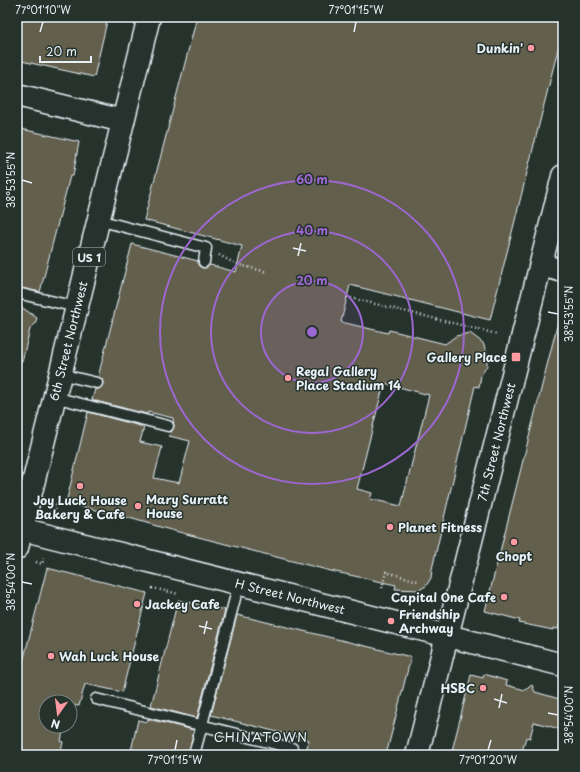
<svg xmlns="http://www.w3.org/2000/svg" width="580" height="772" viewBox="0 0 580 772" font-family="'Playpen Sans',sans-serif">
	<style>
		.building { fill: #645f4d; stroke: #e8f1f8; fill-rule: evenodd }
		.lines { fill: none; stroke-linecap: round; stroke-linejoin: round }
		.lane-casing { stroke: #e8f1f8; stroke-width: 13 }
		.secondary-casing { stroke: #e8f1f8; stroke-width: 25 }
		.highway-casing { stroke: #e8f1f8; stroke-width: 25 }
		.path { stroke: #e8f1f8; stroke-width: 2.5; stroke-dasharray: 1 3; stroke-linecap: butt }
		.lane { stroke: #26332d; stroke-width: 10 }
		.secondary { stroke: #26332d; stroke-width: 22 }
		.highway { stroke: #26332d; stroke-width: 22 }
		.ticks { fill: none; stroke: #e8f1f8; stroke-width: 1.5 }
		.ring { fill: none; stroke: #9c67d0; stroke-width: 2 }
		.poi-dot { fill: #ff9aa2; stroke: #26332d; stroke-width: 1.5 }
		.labels { text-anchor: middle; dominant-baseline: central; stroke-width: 3; stroke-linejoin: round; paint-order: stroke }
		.shield { fill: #26332d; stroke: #aeb8bb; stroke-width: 1 }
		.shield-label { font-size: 11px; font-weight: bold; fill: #e8f1f8 }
		.poi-label { font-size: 12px; font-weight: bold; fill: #e8f1f8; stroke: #26332d; text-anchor: start }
		.street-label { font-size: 12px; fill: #e8f1f8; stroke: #26332d }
		.neighbourhood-label { font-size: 13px; letter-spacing: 1px; fill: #e8f1f8; stroke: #26332d }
		.centre { fill: #9c67d0; stroke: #26332d; stroke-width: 2 }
		.ring-label { font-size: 12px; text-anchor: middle; font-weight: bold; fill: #9c67d0; stroke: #26332d; stroke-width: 3; stroke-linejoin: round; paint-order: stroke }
		.neatline { fill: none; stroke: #e8f1f8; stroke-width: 1.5 }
		.ticks-label { font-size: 10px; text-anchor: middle; fill: #e8f1f8 }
	</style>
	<rect width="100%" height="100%" fill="#26332d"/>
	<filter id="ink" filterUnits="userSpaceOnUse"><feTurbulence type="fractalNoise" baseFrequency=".025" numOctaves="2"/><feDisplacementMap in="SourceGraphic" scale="8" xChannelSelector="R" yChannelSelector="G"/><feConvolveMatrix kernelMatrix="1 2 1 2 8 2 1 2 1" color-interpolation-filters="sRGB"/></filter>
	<g filter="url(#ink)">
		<g class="building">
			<polygon points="17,17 108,17 94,77 17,60"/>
			<path d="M197,17H563V29L556,57L490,320L350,285L341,322L388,333L389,330L445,344L456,336L470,333L483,343L487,354V366L481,375L479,387L475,386L432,569L431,578L426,586L419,590L395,589L396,585L331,571L167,529L126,517L66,503L88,412L144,427L140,442L162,447L154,478L179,483L190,441L169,436L174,427L173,418L148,412L147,414L92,400L95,389H99L103,384L102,379L98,377L132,244L198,261V265L203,268L210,265L236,272L242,246L144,220ZM384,383L429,395L401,506L370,499L372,493L357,489Z"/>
			<polygon points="17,128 79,142 73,176 70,176 40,292 17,287"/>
			<polygon points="17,304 37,318 35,324 30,329 22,362 17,361"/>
			<polygon points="558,322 563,322 563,611 558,629 553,628 553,630 519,623 520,620 485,611"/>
			<polygon points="47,568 147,593 122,692 85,684 79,706 70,705 70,702 46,702 46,726 64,726 61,741 63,742 60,755 17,755 17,685"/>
			<polygon points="178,600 225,610 197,718 151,706"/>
			<polygon points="237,615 411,657 386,755 305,755 309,740 211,715"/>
			<polygon points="484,674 507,681 506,685 525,690 532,685 535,692 563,700 563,730 534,722 530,738 526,737 521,755 451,755 471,675 483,678"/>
			<polygon points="148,719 194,730 188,755 130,755 138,720 147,722"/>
		</g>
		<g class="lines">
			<g class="lane-casing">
				<g id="lane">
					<polyline points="98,220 206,248 204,262"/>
					<polyline points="17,293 76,307"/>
					<polyline points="60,374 97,383"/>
					<polyline points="54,397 168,426"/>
					<polyline points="96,699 292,748"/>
					<polyline points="194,755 239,583"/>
				</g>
			</g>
			<g class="secondary-casing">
				<g id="secondary">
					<polyline points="17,95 123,121"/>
					<polyline points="541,265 563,271"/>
					<polyline points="17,528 563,665"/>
					<polyline points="417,755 563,176"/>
				</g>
			</g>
			<g class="highway-casing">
				<polyline id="highway" points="17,548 149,17"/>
			</g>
			<g class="path">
				<polyline points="219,255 236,264 267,272"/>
				<polyline points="347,297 497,334"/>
				<polyline points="48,503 56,505 54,514"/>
				<polyline points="36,562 42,564 44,558"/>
				<polyline points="152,588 179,594"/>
				<polyline points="382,588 386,572 418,581"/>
			</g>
			<use href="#lane" class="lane"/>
			<use href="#secondary" class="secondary"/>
			<use href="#highway" class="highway"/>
		</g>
	</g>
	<path class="ticks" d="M40,32L43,22M354,32L356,22M22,180L32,183M293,248L306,251M298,256L301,243M548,312L558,314M22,582L32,584M199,626L212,629M204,634L207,621M494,699L507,703M499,708L502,694M548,713L558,715M175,750L177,740M488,750L491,740"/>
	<circle cx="312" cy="332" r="51" fill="#9c67d0" fill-opacity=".12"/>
	<g class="ring">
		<circle cx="312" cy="332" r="51"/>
		<circle cx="312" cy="332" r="101"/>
		<circle cx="312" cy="332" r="152"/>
	</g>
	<g class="poi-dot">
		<circle cx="531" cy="48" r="4"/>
		<rect x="511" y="352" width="10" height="10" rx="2"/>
		<circle cx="288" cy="378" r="4"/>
		<circle cx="80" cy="486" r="4"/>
		<circle cx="138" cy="506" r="4"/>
		<circle cx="390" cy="527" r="4"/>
		<circle cx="514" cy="542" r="4"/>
		<circle cx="504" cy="597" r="4"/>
		<circle cx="137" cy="604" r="4"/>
		<circle cx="391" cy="621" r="4"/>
		<circle cx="51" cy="656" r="4"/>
		<circle cx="483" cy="688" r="4"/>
	</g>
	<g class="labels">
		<rect class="shield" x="73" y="248" width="32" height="18" rx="3"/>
		<g class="shield-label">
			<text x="89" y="257">US 1</text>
		</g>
		<g class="poi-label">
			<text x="523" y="48" text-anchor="end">Dunkin'</text>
			<text x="507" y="357" text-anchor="end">Gallery Place</text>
			<text x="296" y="371">Regal Gallery<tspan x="296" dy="14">Place Stadium 14</tspan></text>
			<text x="146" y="499">Mary Surratt<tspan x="146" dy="14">House</tspan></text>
			<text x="80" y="500" text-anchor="middle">Joy Luck House<tspan x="80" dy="14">Bakery &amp; Cafe</tspan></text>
			<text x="398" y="527">Planet Fitness</text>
			<text x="514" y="556" text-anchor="middle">Chopt</text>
			<text x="496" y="597" text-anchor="end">Capital One Cafe</text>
			<text x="145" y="604">Jackey Cafe</text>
			<text x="399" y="614">Friendship<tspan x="399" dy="14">Archway</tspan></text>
			<text x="59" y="656">Wah Luck House</text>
			<text x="475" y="688" text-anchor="end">HSBC</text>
		</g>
		<g class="street-label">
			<text transform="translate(68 341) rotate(-76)">6th Street Northwest</text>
			<text transform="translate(496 442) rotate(-76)">7th Street Northwest</text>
			<text transform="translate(290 596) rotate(14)">H Street Northwest</text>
		</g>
		<g class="neighbourhood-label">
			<text x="261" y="736">CHINATOWN</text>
		</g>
	</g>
	<circle cx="312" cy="332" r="6" class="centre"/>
	<g class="ring-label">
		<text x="312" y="184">60 m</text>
		<text x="312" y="235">40 m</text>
		<text x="312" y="285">20 m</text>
	</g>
	<rect width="580" height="772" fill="none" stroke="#26332d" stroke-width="44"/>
	<g transform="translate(58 714) rotate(194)"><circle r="19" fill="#26332d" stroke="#747f7e"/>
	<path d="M0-3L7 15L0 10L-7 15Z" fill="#ff9aa2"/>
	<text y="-6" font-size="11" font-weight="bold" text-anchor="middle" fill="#e8f1f8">N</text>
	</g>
	<path d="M40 56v6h51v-6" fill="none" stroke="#e8f1f8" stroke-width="2"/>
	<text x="46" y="56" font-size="12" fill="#e8f1f8" stroke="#26332d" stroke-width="3" paint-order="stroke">20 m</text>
	<rect x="22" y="22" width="536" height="728" class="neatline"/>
	<g class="ticks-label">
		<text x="43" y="14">77°01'10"W</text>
		<text x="356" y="14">77°01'15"W</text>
		<text transform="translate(11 180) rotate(-90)" y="4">38°53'55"N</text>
		<text transform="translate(569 314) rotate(-90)" y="4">38°53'55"N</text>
		<text transform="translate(11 582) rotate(-90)" y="4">38°54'00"N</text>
		<text transform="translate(569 715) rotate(-90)" y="4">38°54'00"N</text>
		<text x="175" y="764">77°01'15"W</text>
		<text x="488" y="764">77°01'20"W</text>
	</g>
</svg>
